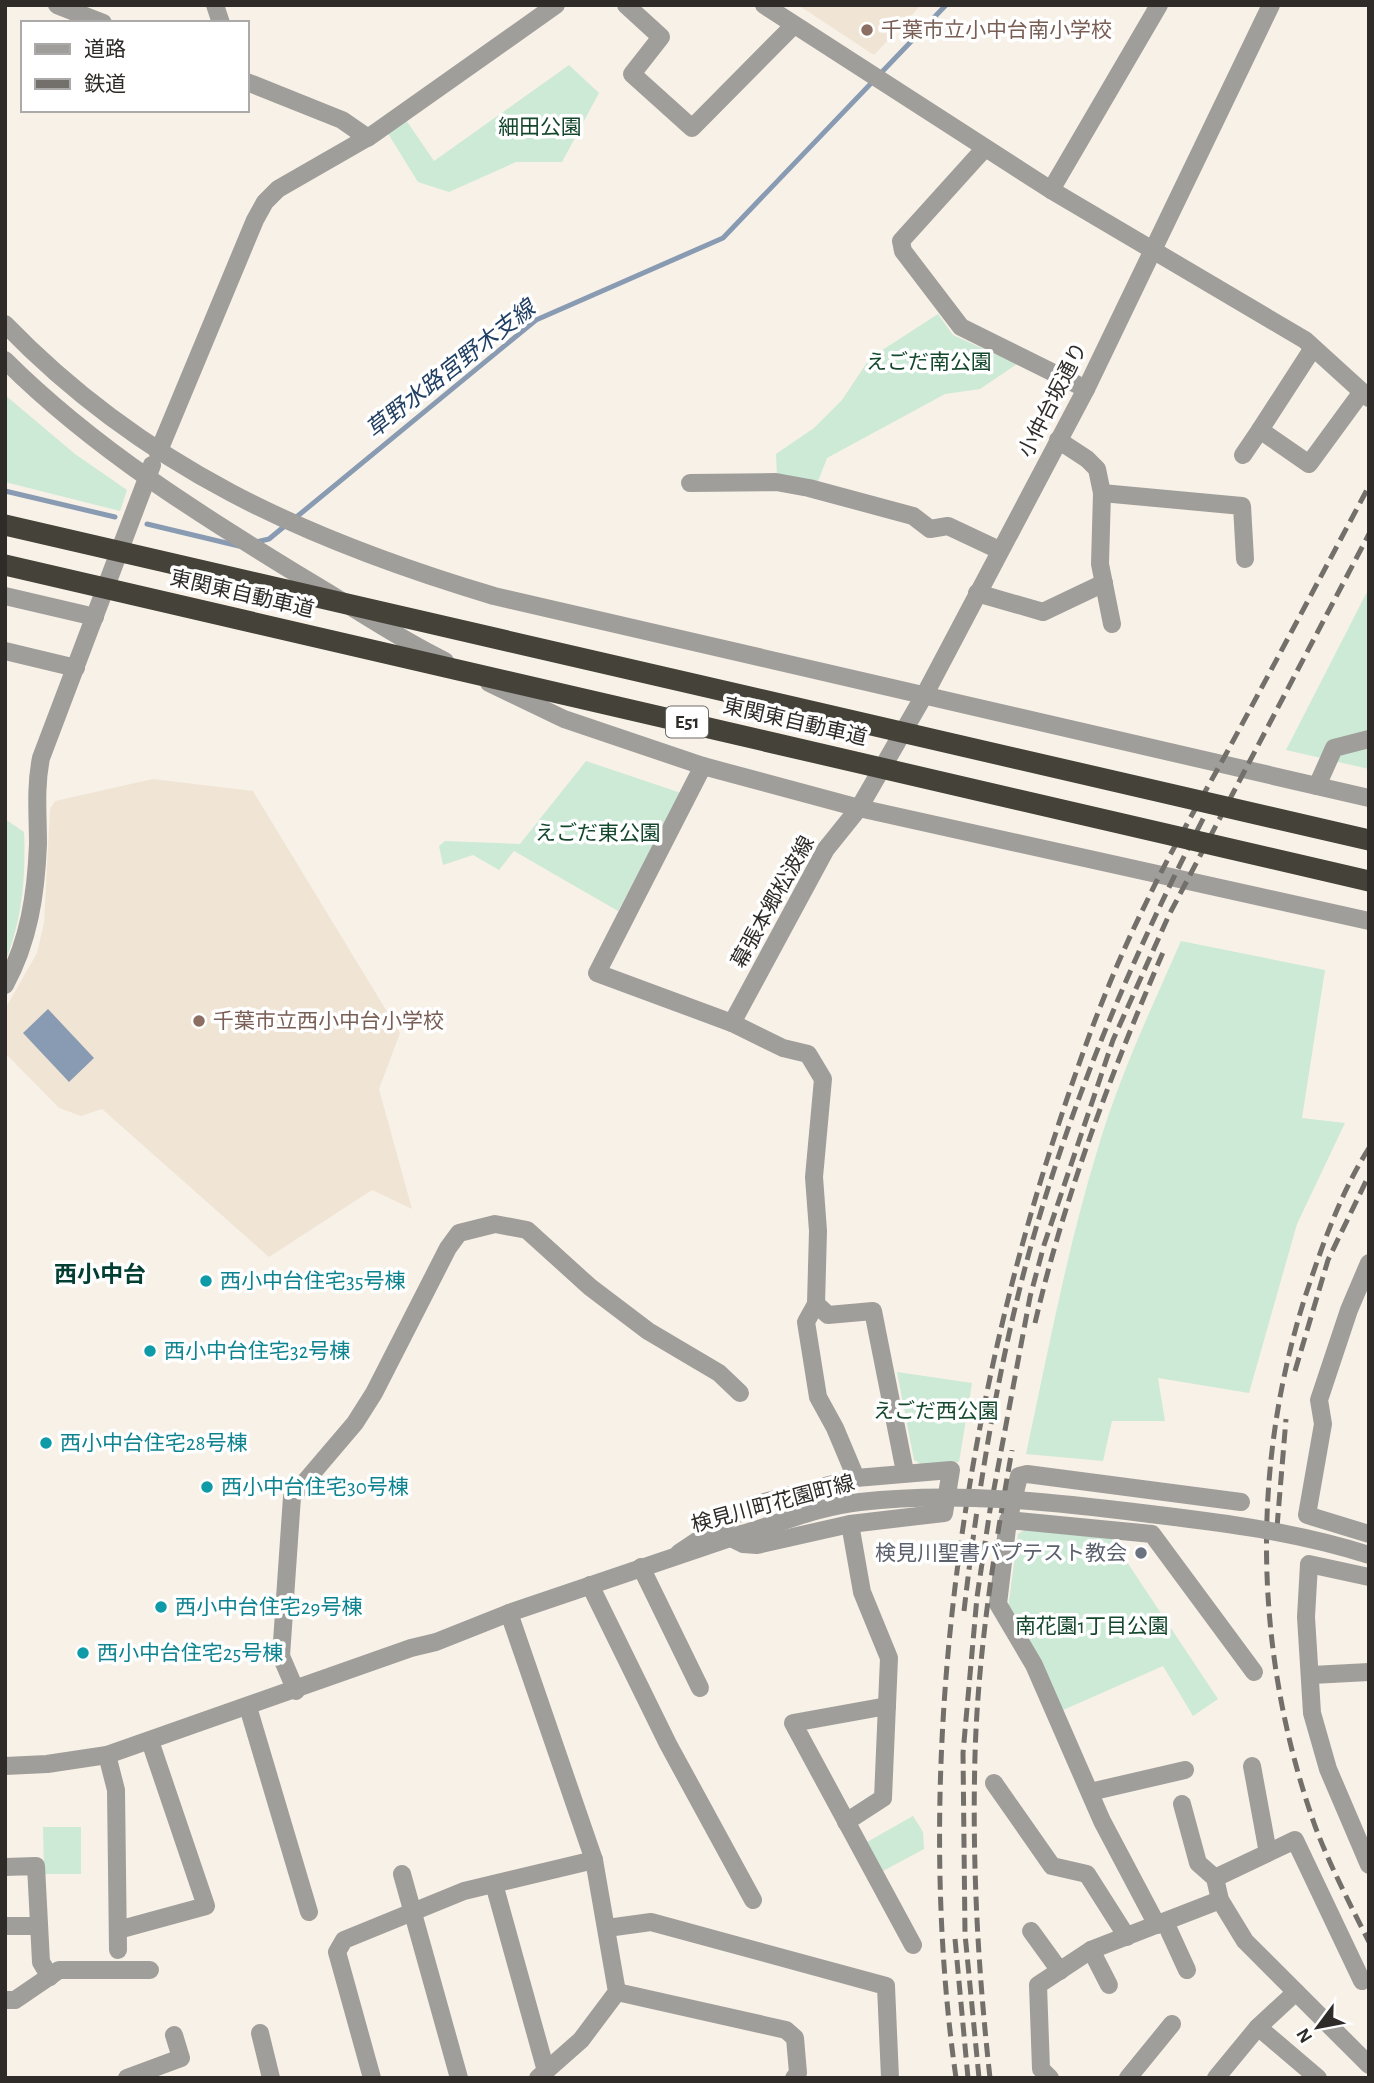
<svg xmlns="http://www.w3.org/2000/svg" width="1374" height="2083" viewBox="0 0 1374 2083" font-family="'Alegreya Sans','Noto Sans JP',sans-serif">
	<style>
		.built { fill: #f0e5d5 }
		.green { fill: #cdead7 }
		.water { fill: #889bb2 }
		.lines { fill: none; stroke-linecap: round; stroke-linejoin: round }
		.stream { stroke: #889bb2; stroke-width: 5 }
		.minor { stroke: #a09e9a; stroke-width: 18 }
		.tertiary { stroke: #a09e9a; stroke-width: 18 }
		.rail { stroke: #736f6a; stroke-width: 5; stroke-dasharray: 14 7; stroke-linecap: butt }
		.tertiary-bridge { stroke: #a09e9a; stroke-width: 18 }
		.motorway-bridge { stroke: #45423a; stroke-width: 21 }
		.education-dot { fill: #8d6e63; stroke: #fff; stroke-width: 2.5 }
		.culture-dot { fill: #0f9aa8; stroke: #fff; stroke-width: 2.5 }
		.worship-dot { fill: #6b7280; stroke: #fff; stroke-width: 2.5 }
		.labels { text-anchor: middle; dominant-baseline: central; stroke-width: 7; stroke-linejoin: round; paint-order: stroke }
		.shield { fill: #fff; stroke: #6d6b68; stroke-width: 2 }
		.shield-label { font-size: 19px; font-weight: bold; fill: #2e2b28 }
		.education-label { font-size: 21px; fill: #785e54; stroke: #fff; text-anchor: start }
		.park-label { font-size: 21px; fill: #14472d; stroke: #fff }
		.street-label { font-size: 21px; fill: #2e2b28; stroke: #fff }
		.culture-label { font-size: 21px; fill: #0d838f; stroke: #fff; text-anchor: start }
		.worship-label { font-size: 21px; fill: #5b616d; stroke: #fff; text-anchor: end }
		.water-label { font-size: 23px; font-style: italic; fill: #213f62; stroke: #fff }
		.neighbourhood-label { font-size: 23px; font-weight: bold; fill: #023e32; stroke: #fff }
	</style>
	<rect width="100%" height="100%" fill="#f8f1e7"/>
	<g class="built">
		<polygon points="798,5 921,5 874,55"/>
		<polygon points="153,779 253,791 400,1033 379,1089 412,1209 372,1190 269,1257 102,1109 81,1116 59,1108 5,1053 5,1009 37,953 44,923 50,809 55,801"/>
	</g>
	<g class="green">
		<polygon points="569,65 599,93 562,162 516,162 449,192 418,182 387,132 406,120 434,161"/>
		<polygon points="938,314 953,335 1017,364 980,389 945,394 827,458 817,484 777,477 776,454 814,428 842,400 870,358"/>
		<polygon points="5,395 75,454 127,490 120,511 5,482"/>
		<polygon points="1369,588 1369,769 1286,750"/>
		<polygon points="586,761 681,793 618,911 514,851 499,870 473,855 443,865 439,846 445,841 520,844"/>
		<path d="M5,819L24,832C26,878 22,920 5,962Z"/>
		<path d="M1181,941L1325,970L1302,1118L1345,1123L1297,1224L1249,1393L1158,1378L1165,1421H1112L1103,1461L1026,1454C1048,1352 1067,1249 1098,1148C1119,1077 1151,1009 1181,941Z"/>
		<polygon points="897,1372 972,1383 959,1462 921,1464 914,1460"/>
		<polygon points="1031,1526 1109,1535 1218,1699 1193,1716 1163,1666 1061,1711 1008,1608 1018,1534"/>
		<polygon points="913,1816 923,1832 924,1849 883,1871 867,1842"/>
		<polygon points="43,1827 81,1827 81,1874 44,1874"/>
	</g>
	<polygon class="water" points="48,1009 94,1058 69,1082 23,1033"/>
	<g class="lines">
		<g class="stream">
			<polyline points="5,491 115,517"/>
			<polyline points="294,519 536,320 723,238 946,5"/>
			<polyline points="147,524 239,546"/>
			<polyline points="256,542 269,539 286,525"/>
		</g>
		<g class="minor">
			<polyline points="57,5 103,23"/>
			<polyline points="215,5 221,23"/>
			<polyline points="626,5 661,37 632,74 692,128 794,25"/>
			<polyline points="247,82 342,120 368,138"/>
			<polyline points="985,148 901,241 903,251 961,327 1086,389"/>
			<polyline points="1051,190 1159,5"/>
			<polyline points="1313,348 1260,430 1309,464 1361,393"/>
			<polyline points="1058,440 1087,459 1097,469 1102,493 1100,564 1112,624"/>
			<polyline points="158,453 255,220 265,202 278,189 372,135 556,5"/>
			<polyline points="1243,455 1260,430"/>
			<polyline points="690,483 776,482 809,488 913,516 930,529 948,526 999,550"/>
			<polyline points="1102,493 1242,506 1245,559"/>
			<polyline points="977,593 1043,612 1104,583"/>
			<polyline points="5,651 76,668"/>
			<polyline points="703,766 597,973 732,1023 783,1048 808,1054 823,1079 814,1177 818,1231 816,1304 828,1315 873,1311 905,1472"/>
			<polyline points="1317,786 1334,748 1369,739"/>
			<polyline points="1369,1263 1349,1310 1319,1400 1323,1424 1307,1515 1369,1534"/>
			<polyline points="816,1304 806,1322 818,1397 835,1428 856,1478"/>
			<polyline points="1010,1513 1019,1476 1027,1474 1241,1502"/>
			<polyline points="679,1553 749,1506 856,1478 951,1470 944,1513 850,1524 757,1545 743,1544 727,1536"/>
			<polyline points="641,1567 700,1688"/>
			<polyline points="1369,1577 1309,1564 1306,1617 1312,1713 1328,1769 1369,1865"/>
			<polyline points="590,1585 668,1744 753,1900"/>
			<polyline points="509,1613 594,1860 617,1992 581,2040 538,2078"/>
			<polyline points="1312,1675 1369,1672"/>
			<polyline points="296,1691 281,1656 292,1497 355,1423 374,1393 448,1248 459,1233 495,1224 527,1230 590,1287 648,1331 719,1373 740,1393"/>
			<polyline points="887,1706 793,1723 913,1945"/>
			<polyline points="248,1707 309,1912"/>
			<polyline points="107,1755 116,1790 118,1950"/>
			<polyline points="1252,1766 1268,1853"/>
			<polyline points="994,1783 1052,1866 1087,1874 1127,1937"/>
			<polyline points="1090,1792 1185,1770"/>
			<polyline points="1182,1804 1198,1863 1215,1878 1220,1900 1245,1941 1369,2065"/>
			<polyline points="846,1822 883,1798 889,1658 862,1592 850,1524"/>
			<polyline points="5,1867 36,1866 41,1962 50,1977"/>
			<polyline points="402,1874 459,2078"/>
			<polyline points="1215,1878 1295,1840 1362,1981"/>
			<polyline points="494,1884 546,2071"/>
			<polyline points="1165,1922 1187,1970"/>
			<polyline points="1157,1925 1102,1821 1034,1665 998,1604 1008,1520 1152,1534 1254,1672"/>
			<polyline points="5,1926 39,1926"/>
			<polyline points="607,1928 651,1922 886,1986 890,2078"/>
			<polyline points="118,1930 206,1906 150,1741"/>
			<polyline points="1031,1931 1060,1971"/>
			<polyline points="1091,1950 1109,1985"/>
			<polyline points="617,1992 786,2030 795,2038 798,2073 794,2078"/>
			<polyline points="5,2000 15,2000 59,1970 150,1970"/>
			<polyline points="1258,2027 1318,2078"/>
			<polyline points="260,2033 271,2078"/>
			<polyline points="127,2078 181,2058 174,2035"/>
			<polyline points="372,2078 337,1952 344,1940 464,1891 594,1860"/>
			<polyline points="1050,2078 1041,2069 1038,1985 1091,1950 1220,1900"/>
			<polyline points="1128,2078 1172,2024"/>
			<polyline points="1216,2078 1258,2027 1296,1992"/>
		</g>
		<g class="tertiary">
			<polyline points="764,5 1051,190 1305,340 1369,398"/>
			<path d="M5,324C143,467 306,540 494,596L1369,798"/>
			<path d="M5,360C94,449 205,518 312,583C356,609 399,639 445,661"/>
			<polyline points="5,596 95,617"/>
			<polyline points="489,683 564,719 703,766 859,808 1369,921"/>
			<path d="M5,985C29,941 36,894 38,844C38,815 35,788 41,758L152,465"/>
			<polyline points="732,1023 826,849 859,808 925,694 1086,389 1271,5"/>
			<polyline points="5,1766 47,1764 107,1755 411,1648 436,1642 509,1613 742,1534"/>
		</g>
		<g class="rail">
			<path d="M1369,1148C1341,1192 1322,1246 1306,1294C1250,1468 1254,1654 1315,1826C1330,1866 1350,1904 1369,1942"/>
			<path d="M1035,1323C1065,1194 1112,1071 1164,950"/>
			<polyline points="1295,1371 1328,1260 1369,1175"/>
			<polyline points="1277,1527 1286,1419"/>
			<path d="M964,1611C978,1489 999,1360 1032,1242C1077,1084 1140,939 1216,794"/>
			<polyline points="955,1939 968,2078"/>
			<path d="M956,2078C913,1777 958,1442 1049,1154C1076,1069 1106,983 1146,903C1170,852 1199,803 1226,754C1274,665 1321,576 1369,486"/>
			<polyline points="979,2078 965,1934 963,1753 977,1597 990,1510 1030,1297 1044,1245 1113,1040 1169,915 1369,534"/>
			<path d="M990,2078C978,1970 972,1864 975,1755C978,1653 994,1551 1012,1450"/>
		</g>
		<path class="tertiary-bridge" d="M742,1534C780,1523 821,1506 860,1502C957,1491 1054,1502 1150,1514C1225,1523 1297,1532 1369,1555"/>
		<g class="motorway-bridge">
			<polyline points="5,525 1369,840"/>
			<polyline points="5,565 1369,881"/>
		</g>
	</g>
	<g class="education-dot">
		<circle cx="867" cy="30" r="7"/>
		<circle cx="199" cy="1021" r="7"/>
	</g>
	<g class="culture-dot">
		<circle cx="206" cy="1281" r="7"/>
		<circle cx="150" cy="1351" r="7"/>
		<circle cx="46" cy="1443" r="7"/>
		<circle cx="207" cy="1487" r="7"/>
		<circle cx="161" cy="1607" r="7"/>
		<circle cx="83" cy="1653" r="7"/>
	</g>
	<circle class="worship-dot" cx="1141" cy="1553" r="7"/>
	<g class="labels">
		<rect class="shield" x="666" y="706.5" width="42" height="31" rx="5"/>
		<g class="shield-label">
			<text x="687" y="722">E51</text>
		</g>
		<g class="education-label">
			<text x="881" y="30">千葉市立小中台南小学校</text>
			<text x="213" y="1021">千葉市立西小中台小学校</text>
		</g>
		<g class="park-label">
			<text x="540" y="127">細田公園</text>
			<text x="929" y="362">えごだ南公園</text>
			<text x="598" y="833">えごだ東公園</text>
			<text x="936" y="1411">えごだ西公園</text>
			<text x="1092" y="1626">南花園1丁目公園</text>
		</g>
		<g class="street-label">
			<text transform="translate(1053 400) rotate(-63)">小仲台坂通り</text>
			<text transform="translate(242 594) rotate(13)">東関東自動車道</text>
			<text transform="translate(795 722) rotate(13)">東関東自動車道</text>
			<text transform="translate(773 902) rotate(-61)">幕張本郷松波線</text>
			<text transform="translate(773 1504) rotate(-15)">検見川町花園町線</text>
		</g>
		<g class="culture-label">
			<text x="220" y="1281">西小中台住宅35号棟</text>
			<text x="164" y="1351">西小中台住宅32号棟</text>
			<text x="60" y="1443">西小中台住宅28号棟</text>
			<text x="221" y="1487">西小中台住宅30号棟</text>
			<text x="175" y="1607">西小中台住宅29号棟</text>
			<text x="97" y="1653">西小中台住宅25号棟</text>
		</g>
		<g class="worship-label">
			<text x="1127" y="1553">検見川聖書バプテスト教会</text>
		</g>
		<g class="water-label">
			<text transform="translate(451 370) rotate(-38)">草野水路宮野木支線</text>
		</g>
		<g class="neighbourhood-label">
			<text x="100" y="1275">西小中台</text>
		</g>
	</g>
	<rect width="1374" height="2083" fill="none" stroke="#2e2b28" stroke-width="14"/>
	<rect x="21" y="21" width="228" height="91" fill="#ffffff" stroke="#abaaa9" stroke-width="2"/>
	<rect x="35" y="44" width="35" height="10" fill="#a09e9a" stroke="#abaaa9" stroke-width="2"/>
	<text x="84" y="56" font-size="21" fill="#2e2b28">道路</text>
	<rect x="35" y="79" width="35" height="10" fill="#736f6a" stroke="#abaaa9" stroke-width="2"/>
	<text x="84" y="91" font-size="21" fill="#2e2b28">鉄道</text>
	<g transform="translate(1318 2027) rotate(238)" stroke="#ffffff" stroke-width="5" paint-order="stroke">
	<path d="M0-5L12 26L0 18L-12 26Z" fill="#2e2b28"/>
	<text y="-10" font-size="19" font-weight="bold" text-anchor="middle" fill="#2e2b28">N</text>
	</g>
</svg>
